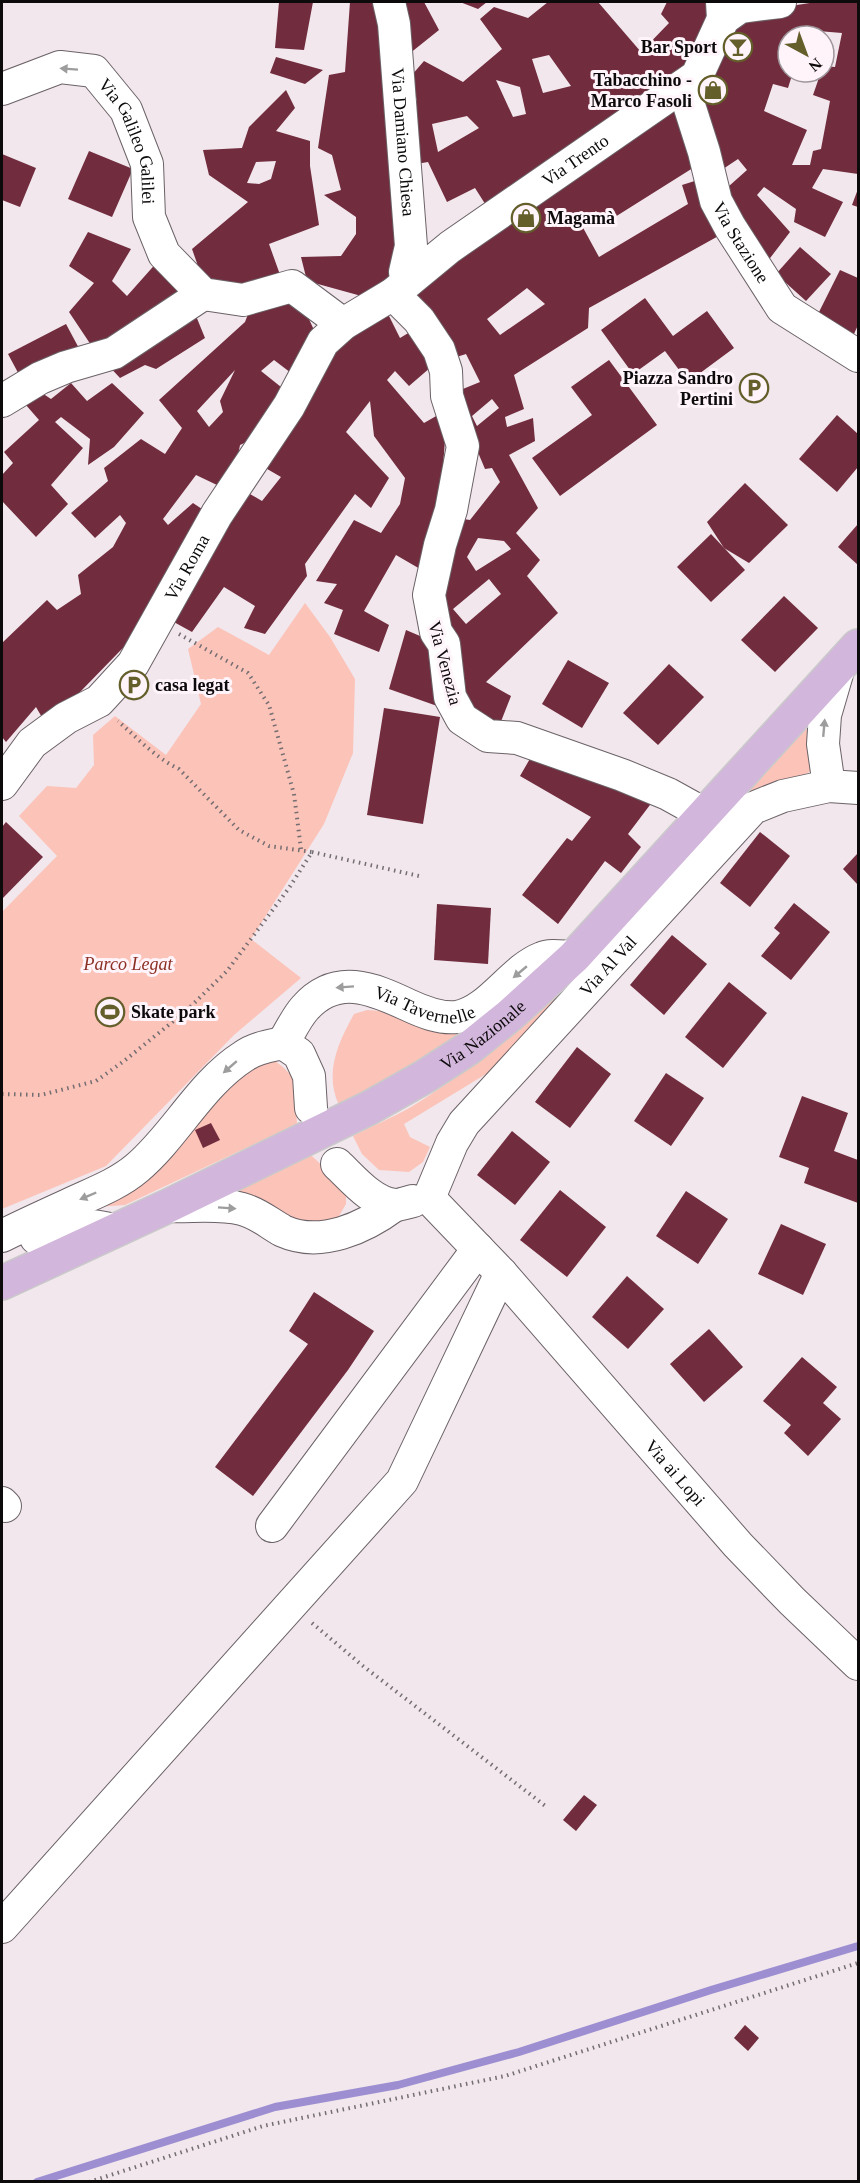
<svg xmlns="http://www.w3.org/2000/svg" width="860" height="2183" viewBox="0 0 860 2183" font-family="Georgia,serif">
	<style>
		.green { fill: #fcc3b8 }
		.lines { fill: none; stroke-linecap: round; stroke-linejoin: round }
		.stream { stroke: #9c8ed1; stroke-width: 8 }
		.building { fill: #712c3e; fill-rule: evenodd }
		.minor-casing { stroke: #6b6267; stroke-width: 34 }
		.major-casing { stroke: #cac9ca; stroke-width: 36 }
		.path { stroke: #746e72; stroke-width: 4; stroke-dasharray: 1.5 4.5; stroke-linecap: butt }
		.minor { stroke: #fff; stroke-width: 32 }
		.major { stroke: #d2b6db; stroke-width: 33 }
		.oneway { fill: #9e9d9e }
		.labels { text-anchor: middle; dominant-baseline: central; stroke-width: 6; stroke-linejoin: round; paint-order: stroke }
		.poi-label { font-size: 18px; font-weight: bold; fill: #0d0a0c; stroke: #fff4fa; text-anchor: end }
		.street-label { font-size: 18px; fill: #0d0a0c; stroke: #fff4fa }
		.park-label { font-size: 18px; font-style: italic; fill: #8c2f23; stroke: #fff4fa }
	</style>
	<rect width="100%" height="100%" fill="#f1e7ed"/>
	<g class="green">
		<polygon points="305,603 330,637 355,679 353,753 324,824 251,939 301,978 234,1035 106,1166 2,1209 2,912 57,856 19,816 47,786 76,788 94,765 93,735 115,716 166,755 201,704 188,649 218,627 269,655"/>
		<polygon points="806,727 814,758 812,770 803,776 736,804"/>
		<path d="M567,987L491,1071L404,1124L410,1137L430,1147L423,1162L409,1172L379,1170L362,1154L353,1136C372,1126 392,1118 411,1107C467,1073 518,1031 567,987Z"/>
		<path d="M367,1010L380,1011L389,1015L394,1010L477,1023L422,1063L339,1105C324,1073 338,1043 354,1014Z"/>
		<path d="M273,1060C302,1077 295,1094 297,1124L125,1205L82,1208L236,1071Z"/>
		<polygon points="311,1155 338,1181 346,1192 346,1204 339,1216 330,1223 308,1228 227,1195"/>
	</g>
	<g class="lines">
		<polyline class="stream" points="37,2182 275,2107 398,2085 519,2052 711,1990 858,1946"/>
	</g>
	<g class="building">
		<polygon points="279,2 313,2 304,50 275,48"/>
		<polygon points="350,2 383,2 399,278 365,297 307,281 301,257 341,256 356,234 356,217 324,195 341,190 332,155 318,148 329,75 345,72"/>
		<polygon points="394,2 424,2 439,30 409,54"/>
		<polygon points="460,2 487,2 478,9"/>
		<path d="M548,2H598L641,52L669,23L661,14L667,2H711L712,24L677,79L489,210L475,188L447,202L428,162L410,165L407,102L417,101L411,76L424,61L463,82L502,49L480,19L494,7L528,18ZM549,55L571,86L543,93L532,59ZM496,80L520,87L526,114L513,117ZM467,116L479,128L438,152L432,124Z"/>
		<path d="M816,2H858V174L823,169L812,188L843,202L825,237L794,222L796,209L764,187L757,195L790,232L764,266L719,195L747,170L738,159L717,173L699,103L726,51L736,25L753,12ZM806,30L842,33L835,67L824,66V72H821L813,95L830,101L821,149L813,151L810,165H792L807,130L764,111L773,84L788,88L793,72H788V36H804Z"/>
		<polygon points="276,57 323,70 305,84 270,73"/>
		<path d="M286,90L295,108L276,131L310,141V166L319,225L269,244L283,283L213,291L198,266L192,249L248,202L209,175L203,150L242,148L249,127ZM276,161L271,179L259,184L247,183L256,162Z"/>
		<path d="M679,104L704,161L607,222L596,211L581,224L599,257L688,204L682,185L701,179L722,234L589,308L588,328L514,375L524,409L505,417L507,427L533,418L535,441L509,455L538,508L516,533L540,560L527,576L558,613L486,682L511,696L500,724L474,709L454,683L440,552L455,556L457,518L470,520L500,482L492,468L485,469L453,393L480,382L466,354L447,360L410,293ZM527,288L545,304L500,335L487,319ZM492,399L499,408L477,426L472,416ZM478,538L504,541L511,549L476,571L467,557ZM489,579L501,594L466,624L453,609Z"/>
		<polygon points="89,151 133,169 112,217 68,199"/>
		<polygon points="2,154 36,168 20,207 2,200"/>
		<polygon points="858,189 858,207 852,205"/>
		<polygon points="88,232 131,249 112,281 127,296 159,260 188,289 97,354 69,312 94,283 69,266"/>
		<polygon points="800,247 831,274 806,301 776,274"/>
		<polygon points="840,270 858,278 858,325 854,334 817,316"/>
		<path d="M288,294L308,317L319,341L295,376L274,360L261,371L286,391L268,432L240,445L234,476L152,618L47,726L36,707L6,742L2,737V643L47,600L57,610L81,594L78,575L113,547L126,523L120,515L95,538L71,513L108,481L104,468L141,439L165,454L182,428L159,400L245,322L252,304ZM235,370L220,401L223,412L209,427L197,411ZM196,475L217,485L202,509L193,503L168,525L163,519Z"/>
		<polygon points="645,298 673,336 707,311 734,348 688,382 665,351 633,374 601,330"/>
		<polygon points="384,306 400,338 415,329 438,361 409,386 395,371 387,380 424,423 438,415 447,415 438,530 427,573 396,555 364,611 389,625 379,652 334,634 343,610 324,603 337,584 316,581 354,520 381,533 400,504 405,478 374,436 370,401 346,432 389,478 371,508 355,494 305,564 307,576 265,634 244,628 255,606 224,587 192,632 163,616 243,490 262,501 281,477 262,466 341,338"/>
		<polygon points="194,311 205,338 156,369 145,365 120,378 106,363"/>
		<polygon points="66,324 81,352 23,382 8,354"/>
		<polygon points="609,360 657,425 560,496 532,458 592,415 571,387"/>
		<polygon points="71,383 87,401 112,383 144,413 114,447 88,465 90,439 61,417 55,422 83,448 51,485 68,504 36,537 2,501 2,475 13,463 4,452 39,420 19,397 33,387 51,399"/>
		<polygon points="837,415 858,434 858,467 837,492 799,459"/>
		<polygon points="745,483 788,525 749,563 724,548 707,522"/>
		<polygon points="858,524 858,565 838,547"/>
		<polygon points="711,534 745,570 711,602 677,567"/>
		<polygon points="784,596 818,628 775,672 741,640"/>
		<polygon points="406,630 441,645 440,707 389,689"/>
		<polygon points="568,660 609,683 582,728 542,704"/>
		<polygon points="669,664 704,697 658,745 623,713"/>
		<polygon points="384,708 440,717 423,824 367,815"/>
		<polygon points="535,750 656,797 628,834 641,847 621,873 605,861 558,924 522,895 567,838 572,841 591,817 520,776"/>
		<polygon points="6,822 43,857 2,899 2,827"/>
		<polygon points="760,832 790,856 750,907 720,883"/>
		<polygon points="858,853 858,885 843,869"/>
		<polygon points="794,903 830,932 791,980 761,956 780,933 774,928"/>
		<polygon points="437,904 491,908 488,964 434,960"/>
		<polygon points="672,935 707,964 664,1015 630,985"/>
		<polygon points="729,982 767,1013 723,1068 685,1037"/>
		<polygon points="577,1047 611,1074 570,1128 535,1102"/>
		<polygon points="666,1073 704,1098 671,1146 634,1121"/>
		<polygon points="802,1096 848,1113 834,1151 858,1160 858,1203 804,1183 809,1168 779,1157"/>
		<polygon points="211,1123 220,1140 203,1148 195,1130"/>
		<polygon points="512,1131 550,1162 515,1205 477,1175"/>
		<polygon points="560,1190 606,1227 567,1277 520,1240"/>
		<polygon points="686,1191 728,1219 698,1264 656,1236"/>
		<polygon points="781,1224 826,1244 803,1295 758,1274"/>
		<polygon points="627,1276 664,1309 628,1349 592,1317"/>
		<polygon points="314,1292 374,1331 348,1370 253,1496 215,1467 308,1344 289,1331"/>
		<polygon points="709,1329 743,1367 704,1402 670,1364"/>
		<polygon points="802,1357 837,1387 823,1403 841,1419 808,1456 784,1433 791,1425 763,1401"/>
		<polygon points="584,1795 597,1805 576,1831 563,1820"/>
		<polygon points="745,2025 759,2038 748,2051 734,2038"/>
	</g>
	<g class="lines">
		<g class="minor-casing">
			<g id="minor">
				<path id="s1" d="M389,2L394,24L411,246L405,272L408,281"/>
				<polyline points="723,19 740,7 780,2"/>
				<path id="s2" d="M683,86L704,152L716,201L730,227L782,308L858,356"/>
				<path id="s3" d="M2,89L60,67L94,71L126,110L147,164L149,217L164,254L203,294L243,300L292,286L343,324"/>
				<polyline points="393,294 419,320 439,350 446,371 447,396 463,446 451,510 440,545 429,595 436,632 444,644 450,697 462,719 488,736 517,738 622,775 668,794 706,815"/>
				<polyline points="2,401 40,378 66,367 114,353 203,294"/>
				<path id="s4" d="M2,784L32,743L66,718L99,701L133,664L217,514L289,406L323,342L343,324L393,294L450,247L697,76L723,19L722,2"/>
				<polyline points="829,786 823,744 825,715 839,667"/>
				<path id="s5" d="M283,1043C290,1032 296,1018 305,1008C336,973 372,988 408,1005C423,1012 440,1019 457,1017C490,1011 511,970 542,958C551,954 564,957 574,957"/>
				<path d="M337,1164C352,1178 372,1203 395,1205C400,1205 408,1202 413,1201"/>
				<path id="s6" d="M429,1198L501,1273L738,1545L792,1601L858,1664"/>
				<path id="s7" d="M429,1198L452,1143L464,1123L753,808L783,796L829,786L858,788"/>
				<path d="M168,1206C192,1207 219,1203 242,1209C258,1213 270,1224 283,1231C321,1248 364,1228 395,1205"/>
				<path d="M2,1236C24,1225 46,1215 68,1205C91,1194 117,1185 137,1168C176,1135 200,1084 244,1056C255,1048 269,1046 283,1043L299,1054L309,1076L311,1108"/>
				<path d="M36,1238C70,1222 79,1223 116,1230"/>
				<polyline points="2,1503 5,1506"/>
				<polyline points="272,1526 478,1249"/>
				<polyline points="2,1927 402,1481 501,1273"/>
			</g>
		</g>
		<g class="major-casing">
			<g id="major">
				<path id="s8" d="M2,1283L168,1206L369,1108L424,1077L469,1048L510,1015L574,957L858,646"/>
			</g>
		</g>
		<g class="path">
			<polyline points="179,634 248,673 269,705 294,794 301,849"/>
			<polyline points="312,852 419,876"/>
			<path d="M2,1094L41,1095L96,1081L124,1061L186,1011L227,971L289,888L312,852L269,846L239,830L179,769C156,758 137,738 118,721"/>
			<polyline points="312,1623 363,1666 548,1808"/>
			<polyline points="89,2182 263,2126 505,2076 858,1963"/>
		</g>
		<use href="#minor" class="minor"/>
		<use href="#major" class="major"/>
	</g>
	<defs><path id="oneway-solid" d="M-6-.8H1V-3.2L6.5 0L1 3.2V.8H-6Z" transform="scale(1.5)"/></defs>
	<g class="oneway">
		<use href="#oneway-solid" transform="translate(69 69) rotate(-176)"/>
		<use href="#oneway-solid" transform="translate(824 728) rotate(-85)"/>
		<use href="#oneway-solid" transform="translate(520 972) rotate(140)"/>
		<use href="#oneway-solid" transform="translate(345 987) rotate(176)"/>
		<use href="#oneway-solid" transform="translate(230 1067) rotate(139)"/>
		<use href="#oneway-solid" transform="translate(88 1196) rotate(157)"/>
		<use href="#oneway-solid" transform="translate(227 1208) rotate(4)"/>
	</g>
	<defs>
		<g id="bar-ring" transform="scale(1.5)"><circle r="9.5" fill="#fff4fa" stroke="#645e2b" stroke-width="1.5"/><path d="M-6-5H6L.8 .8V4.5H3.5V6h-7V4.5H-.8V.8Z" fill="#645e2b"/></g>
		<g id="shop-ring" transform="scale(1.5)"><circle r="9.5" fill="#fff4fa" stroke="#645e2b" stroke-width="1.5"/><path d="M-5-2.5h2.3a2.7 3.5 0 0 1 5.4 0H5L5.5 6h-11ZM-1.5-2.5h3a1.5 2.3 0 0 0-3 0Z" fill="#645e2b"/></g>
		<g id="parking-ring" transform="scale(1.5)"><circle r="9.5" fill="#fff4fa" stroke="#645e2b" stroke-width="1.5"/><path d="M-3.5-5.5H1a3.5 3.5 0 0 1 0 7H-1V5.5H-3.5ZM-1-3.4V-.6H.8a1.4 1.4 0 0 0 0-2.8Z" fill="#645e2b"/></g>
		<g id="stadium-ring" transform="scale(1.5)"><circle r="9.5" fill="#fff4fa" stroke="#645e2b" stroke-width="1.5"/><path d="M0-5a6.5 5 0 1 0 0 10a6.5 5 0 1 0 0-10ZM-3.5-1.8h7v3.6h-7Z" fill="#645e2b"/></g>
	</defs>
	<g fill-rule="evenodd">
		<use href="#bar-ring" x="738" y="47"/>
		<use href="#shop-ring" x="713" y="90"/>
		<use href="#shop-ring" x="526" y="218"/>
		<use href="#parking-ring" x="754" y="388"/>
		<use href="#parking-ring" x="134" y="685"/>
		<use href="#stadium-ring" x="110" y="1012"/>
	</g>
	<g class="labels">
		<g class="poi-label">
			<text x="717" y="47">Bar Sport</text>
			<text x="692" y="80">Tabacchino -<tspan x="692" dy="21">Marco Fasoli</tspan></text>
			<text x="547" y="218" text-anchor="start">Magamà</text>
			<text x="733" y="378">Piazza Sandro<tspan x="733" dy="21">Pertini</tspan></text>
			<text x="155" y="685" text-anchor="start">casa legat</text>
			<text x="131" y="1012" text-anchor="start">Skate park</text>
		</g>
		<g class="street-label">
			<text stroke="none"><textPath href="#s1" startOffset="141">Via Damiano Chiesa</textPath></text>
			<text stroke="none"><textPath href="#s3" startOffset="177">Via Galileo Galilei</textPath></text>
			<text stroke="none"><textPath href="#s4" startOffset="866">Via Trento</textPath></text>
			<text stroke="none"><textPath href="#s2" startOffset="168">Via Stazione</textPath></text>
			<text stroke="none"><textPath href="#s4" startOffset="291">Via Roma</textPath></text>
			<text transform="translate(445 663) rotate(75)">Via Venezia</text>
			<text stroke="none"><textPath href="#s7" startOffset="296">Via Al Val</textPath></text>
			<text stroke="none"><textPath href="#s5" startOffset="171">Via Tavernelle</textPath></text>
			<text stroke="none"><textPath href="#s8" startOffset="542">Via Nazionale</textPath></text>
			<text stroke="none"><textPath href="#s6" startOffset="369">Via ai Lopi</textPath></text>
		</g>
		<g class="park-label">
			<text x="128" y="964">Parco Legat</text>
		</g>
	</g>
	<rect width="860" height="2183" fill="none" stroke="#0d0a0c" stroke-width="6"/>
	<g transform="translate(806 54) rotate(139)"><circle r="28" fill="#fff4fa" stroke="#9e969b" stroke-width="1.5"/>
	<path d="M0-4.5L10 22L0 15L-10 22Z" fill="#645e2b"/>
	<text y="-9" font-size="16" font-weight="bold" text-anchor="middle" fill="#0d0a0c">N</text>
	</g>
</svg>
